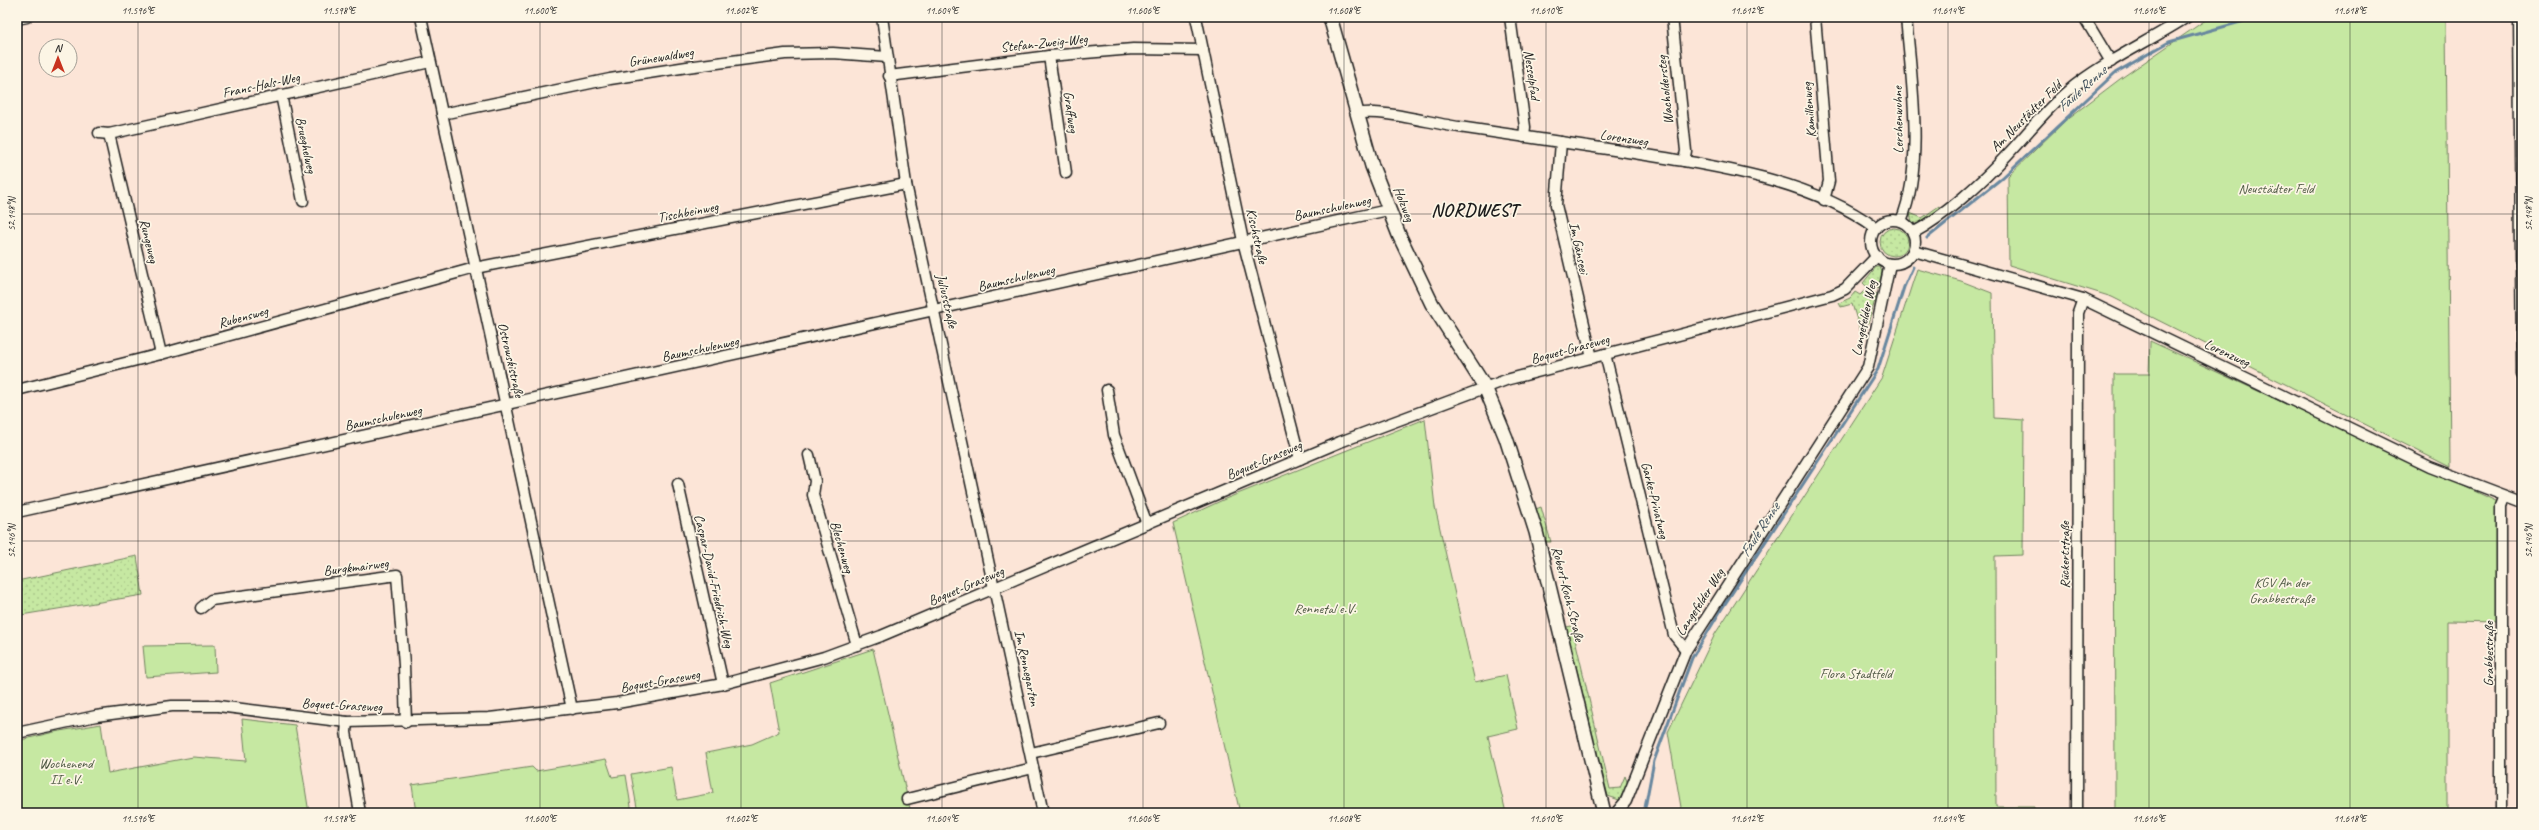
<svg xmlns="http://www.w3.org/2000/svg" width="2539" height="830" viewBox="0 0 2539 830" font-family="Caveat,sans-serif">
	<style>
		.grass { fill: url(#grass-dots); stroke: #71825f }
		.garden { fill: #c6e8a2; stroke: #71825f }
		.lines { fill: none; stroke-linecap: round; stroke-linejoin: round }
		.stream { stroke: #67879f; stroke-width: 3 }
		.minor-casing { stroke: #1c1c1c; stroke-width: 13 }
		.tertiary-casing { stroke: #1c1c1c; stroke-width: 16 }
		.minor { stroke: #fcf5e5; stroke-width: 10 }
		.tertiary { stroke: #fcf5e5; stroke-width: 13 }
		.ticks { fill: none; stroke: #1c1c1c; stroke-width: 1; stroke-opacity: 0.45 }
		.labels { text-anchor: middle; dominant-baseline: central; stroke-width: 3.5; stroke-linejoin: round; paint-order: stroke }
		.street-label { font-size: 14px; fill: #1c1c1c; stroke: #fcf5e5 }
		.park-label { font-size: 14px; fill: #4f5944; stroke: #fcf5e5 }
		.water-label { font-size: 15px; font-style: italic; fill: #42525e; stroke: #fcf5e5 }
		.district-label { font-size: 18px; font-weight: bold; letter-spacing: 1px; fill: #1c1c1c; stroke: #fcf5e5 }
		.neatline { fill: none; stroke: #1c1c1c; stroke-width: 1.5 }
		.ticks-label { font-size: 10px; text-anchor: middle; fill: #1c1c1c }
	</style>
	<defs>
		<pattern id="grass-dots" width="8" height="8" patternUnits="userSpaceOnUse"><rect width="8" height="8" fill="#c6e8a2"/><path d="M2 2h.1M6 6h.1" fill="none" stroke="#aac68b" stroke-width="1.8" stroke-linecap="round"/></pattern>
	</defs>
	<rect width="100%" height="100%" fill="#fce5d7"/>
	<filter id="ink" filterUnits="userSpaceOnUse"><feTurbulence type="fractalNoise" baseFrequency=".025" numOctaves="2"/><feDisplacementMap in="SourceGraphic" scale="8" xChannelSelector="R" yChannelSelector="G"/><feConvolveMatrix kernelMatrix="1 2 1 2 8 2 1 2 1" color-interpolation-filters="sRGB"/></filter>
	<g filter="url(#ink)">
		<g class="grass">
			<polygon points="1939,206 1941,209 1919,224 1912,222 1910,213 1922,218"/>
			<circle cx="1894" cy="242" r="14"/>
			<polygon points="1876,267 1880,267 1882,272 1878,288 1866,286 1863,283"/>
			<polygon points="1865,290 1877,294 1863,339 1852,304 1841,307 1839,303 1850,298 1855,292 1860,295"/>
			<polygon points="1541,507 1551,542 1546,542 1536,509"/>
			<polygon points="137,556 143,595 21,615 17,612 17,581"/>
			<polygon points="1572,626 1610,789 1620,788 1625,776 1628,784 1619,800 1608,796 1566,627"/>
		</g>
		<g class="garden">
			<polygon points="2210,17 2446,17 2450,467 2112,297 2009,265 2008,176 2066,120 2120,79"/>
			<polygon points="1917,269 1961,281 1992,293 1994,418 2024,420 2023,555 1995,556 1996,807 2034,807 2034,813 1682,813 1668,732 1715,634 1882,377"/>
			<polygon points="2150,341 2498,502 2499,622 2447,621 2447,813 2115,813 2114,374 2149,374"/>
			<polygon points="1425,419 1435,507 1475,682 1506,675 1518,729 1488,736 1506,813 1240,813 1173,523 1225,499"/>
			<polygon points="215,645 216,672 146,677 143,646"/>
			<polygon points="873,649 911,813 638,813 631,774 671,767 677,800 713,793 706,753 752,744 779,732 770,683"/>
			<polygon points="242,719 295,725 309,813 17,813 17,741 54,732 101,724 108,773 193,757 246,761"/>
			<polygon points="606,759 612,777 626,775 632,813 416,813 412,785 532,767 536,771"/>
		</g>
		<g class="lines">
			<g class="stream">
				<polyline points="1927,238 2002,178 2115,73 2169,42 2244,21 2284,17"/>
				<polyline points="1644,813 1654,761 1692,658 1721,610 1878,369 1904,287 1913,267"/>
			</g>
			<g class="minor-casing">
				<g id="minor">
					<polyline points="421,17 572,709"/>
					<polyline points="882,17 906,184 1043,813"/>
					<polyline points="1196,17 1243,241 1300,459"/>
					<polyline points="1510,17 1525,127 1524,137"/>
					<polyline points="1672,17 1686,151 1684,161"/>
					<polyline points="1815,17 1829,181 1824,200"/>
					<polyline points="2084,17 2111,62"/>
					<polyline points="2519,17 2522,374"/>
					<polyline points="17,19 27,17"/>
					<polyline points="1049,56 1066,173"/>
					<polyline points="889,76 1049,56 1133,49 1203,50"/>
					<polyline points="281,95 303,201"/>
					<polyline points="442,114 610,79 687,67 785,54 833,53 887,57"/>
					<path d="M1357,114C1379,108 1434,124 1459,127C1513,135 1567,143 1621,151C1703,164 1808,177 1876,228"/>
					<polyline points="99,133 109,134 430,62"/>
					<polyline points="109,134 161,354"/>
					<polyline points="1561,142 1556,205 1592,358"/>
					<circle cx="1893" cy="242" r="22"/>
					<path d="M1901,221C1925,165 1911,77 1906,17"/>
					<path d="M1913,233C1945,216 1982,182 2007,155C2027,134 2045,110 2068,91C2103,62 2148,42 2187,17"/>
					<polyline points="1914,251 2083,299 2430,467 2522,502"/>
					<polyline points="1605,354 1674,635 1686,650"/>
					<polyline points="17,390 161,354 475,268 906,184"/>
					<polyline points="1107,390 1114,435 1147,524"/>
					<polyline points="809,455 815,481 813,495 857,645"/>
					<polyline points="678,484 723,684"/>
					<polyline points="17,512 1388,210"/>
					<polyline points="201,608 211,600 397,575 404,665 406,722"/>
					<polyline points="347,722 346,732 360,813"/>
					<polyline points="17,733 96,716 172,706 218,706 347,722 489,718 617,703 723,684 824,657 881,636 1340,442 1506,380 1832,295 1845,289 1877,256"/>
					<polyline points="1031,753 1159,723"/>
					<polyline points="907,799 1033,768"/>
					<polyline points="1616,813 1626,801 1686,650 1868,367 1890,264"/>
					<polyline points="2077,813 2078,313 2083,299"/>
					<polyline points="2501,813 2501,506 2505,496"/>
				</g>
			</g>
			<g class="tertiary-casing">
				<polyline id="tertiary" points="1330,17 1372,166 1399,235 1432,304 1485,387 1506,438 1536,532 1604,813"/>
			</g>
			<use href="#minor" class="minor"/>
			<use href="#tertiary" class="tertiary"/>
		</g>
	</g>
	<path class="ticks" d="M138,17V813M339,17V813M540,17V813M741,17V813M942,17V813M1143,17V813M1344,17V813M1546,17V813M1747,17V813M1948,17V813M2149,17V813M2350,17V813M17,214H2522M17,541H2522"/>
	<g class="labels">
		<g class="street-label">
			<text transform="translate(1044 43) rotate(-6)">Stefan-Zweig-Weg</text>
			<text transform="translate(661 57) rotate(-9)">Grünewaldweg</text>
			<text transform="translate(1532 75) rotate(82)">Nesselpfad</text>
			<text transform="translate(261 85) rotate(-12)">Frans-Hals-Weg</text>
			<text transform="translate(1665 90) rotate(-96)">Wacholdersteg</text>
			<text transform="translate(1809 110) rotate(-95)">Kamillenweg</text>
			<text transform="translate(1071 112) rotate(82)">Graffweg</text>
			<text transform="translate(2026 116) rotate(-45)">Am Neustädter Feld</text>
			<text transform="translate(1898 120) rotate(-91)">Lerchenwuhne</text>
			<text transform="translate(1624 138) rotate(9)">Lorenzweg</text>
			<text transform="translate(306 145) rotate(78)">Brueghelweg</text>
			<text transform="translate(1404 204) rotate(69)">Holzweg</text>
			<text transform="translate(1332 208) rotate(-12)">Baumschulenweg</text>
			<text transform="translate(688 212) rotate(-11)">Tischbeinweg</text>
			<text transform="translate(1257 236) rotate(77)">Kischstraße</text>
			<text transform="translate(149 241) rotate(77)">Rungeweg</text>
			<text transform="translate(1579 248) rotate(78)">Im Gänseei</text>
			<text transform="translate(1016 278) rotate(-13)">Baumschulenweg</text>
			<text transform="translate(947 301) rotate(77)">Juliusstraße</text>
			<text transform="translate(243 317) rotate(-15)">Rubensweg</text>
			<text transform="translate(1864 318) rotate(-78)">Langefelder Weg</text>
			<text transform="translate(700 349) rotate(-12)">Baumschulenweg</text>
			<text transform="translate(1570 349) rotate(-15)">Boquet-Graseweg</text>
			<text transform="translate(2227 353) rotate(25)">Lorenzweg</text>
			<text transform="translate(511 360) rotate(77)">Ostrowskistraße</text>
			<text transform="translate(383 418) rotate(-12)">Baumschulenweg</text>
			<text transform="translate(1264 460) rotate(-23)">Boquet-Graseweg</text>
			<text transform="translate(1655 500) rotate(76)">Garke-Privatweg</text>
			<text transform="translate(842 547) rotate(74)">Blechenweg</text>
			<text transform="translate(2064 555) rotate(-90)">Rückertstraße</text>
			<text transform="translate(356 567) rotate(-7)">Burgkmairweg</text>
			<text transform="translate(714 581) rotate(77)">Caspar-David-Friedrich-Weg</text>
			<text transform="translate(966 586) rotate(-23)">Boquet-Graseweg</text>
			<text transform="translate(1568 594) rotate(76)">Robert-Koch-Straße</text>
			<text transform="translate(1700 602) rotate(-57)">Langefelder Weg</text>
			<text transform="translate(2488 654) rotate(-90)">Grabbestraße</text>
			<text transform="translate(1027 668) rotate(78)">Im Rennegarten</text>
			<text transform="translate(660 681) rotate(-10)">Boquet-Graseweg</text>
			<text transform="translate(342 705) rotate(3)">Boquet-Graseweg</text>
		</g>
		<g class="park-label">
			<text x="2276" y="188">Neustädter Feld</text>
			<text x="2282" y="582">KGV An der<tspan x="2282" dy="16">Grabbestraße</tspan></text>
			<text x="1325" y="608">Rennetal e.V.</text>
			<text x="1856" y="673">Flora Stadtfeld</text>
			<text x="66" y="763">Wochenend<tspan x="66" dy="16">II e.V.</tspan></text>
		</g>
		<g class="water-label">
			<text transform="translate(2082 89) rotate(-42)">Faule Renne</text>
			<text transform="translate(1760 530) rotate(-57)">Faule Renne</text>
		</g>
		<g class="district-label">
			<text x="1475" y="210">NORDWEST</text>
		</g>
	</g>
	<rect width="2539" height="830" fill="none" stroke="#fcf5e5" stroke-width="44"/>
	<g transform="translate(58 58)"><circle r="19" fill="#fcf5e5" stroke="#a29e95"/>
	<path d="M0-3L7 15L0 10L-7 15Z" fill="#c8321e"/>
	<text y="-6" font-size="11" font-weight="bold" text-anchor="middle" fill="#1c1c1c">N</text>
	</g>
	<rect x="22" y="22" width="2495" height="786" class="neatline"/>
	<g class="ticks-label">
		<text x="138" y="14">11.596°E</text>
		<text x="339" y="14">11.598°E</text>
		<text x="540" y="14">11.600°E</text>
		<text x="741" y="14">11.602°E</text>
		<text x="942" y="14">11.604°E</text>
		<text x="1143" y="14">11.606°E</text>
		<text x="1344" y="14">11.608°E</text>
		<text x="1546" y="14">11.610°E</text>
		<text x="1747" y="14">11.612°E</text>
		<text x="1948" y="14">11.614°E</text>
		<text x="2149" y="14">11.616°E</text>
		<text x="2350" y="14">11.618°E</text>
		<text transform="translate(11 214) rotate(-90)" y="4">52.148°N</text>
		<text transform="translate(2528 214) rotate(-90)" y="4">52.148°N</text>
		<text transform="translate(11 541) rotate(-90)" y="4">52.146°N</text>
		<text transform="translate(2528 541) rotate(-90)" y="4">52.146°N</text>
		<text x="138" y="822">11.596°E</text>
		<text x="339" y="822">11.598°E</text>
		<text x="540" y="822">11.600°E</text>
		<text x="741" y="822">11.602°E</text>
		<text x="942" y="822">11.604°E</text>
		<text x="1143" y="822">11.606°E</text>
		<text x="1344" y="822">11.608°E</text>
		<text x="1546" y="822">11.610°E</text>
		<text x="1747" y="822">11.612°E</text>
		<text x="1948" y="822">11.614°E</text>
		<text x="2149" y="822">11.616°E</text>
		<text x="2350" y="822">11.618°E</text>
	</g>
</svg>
